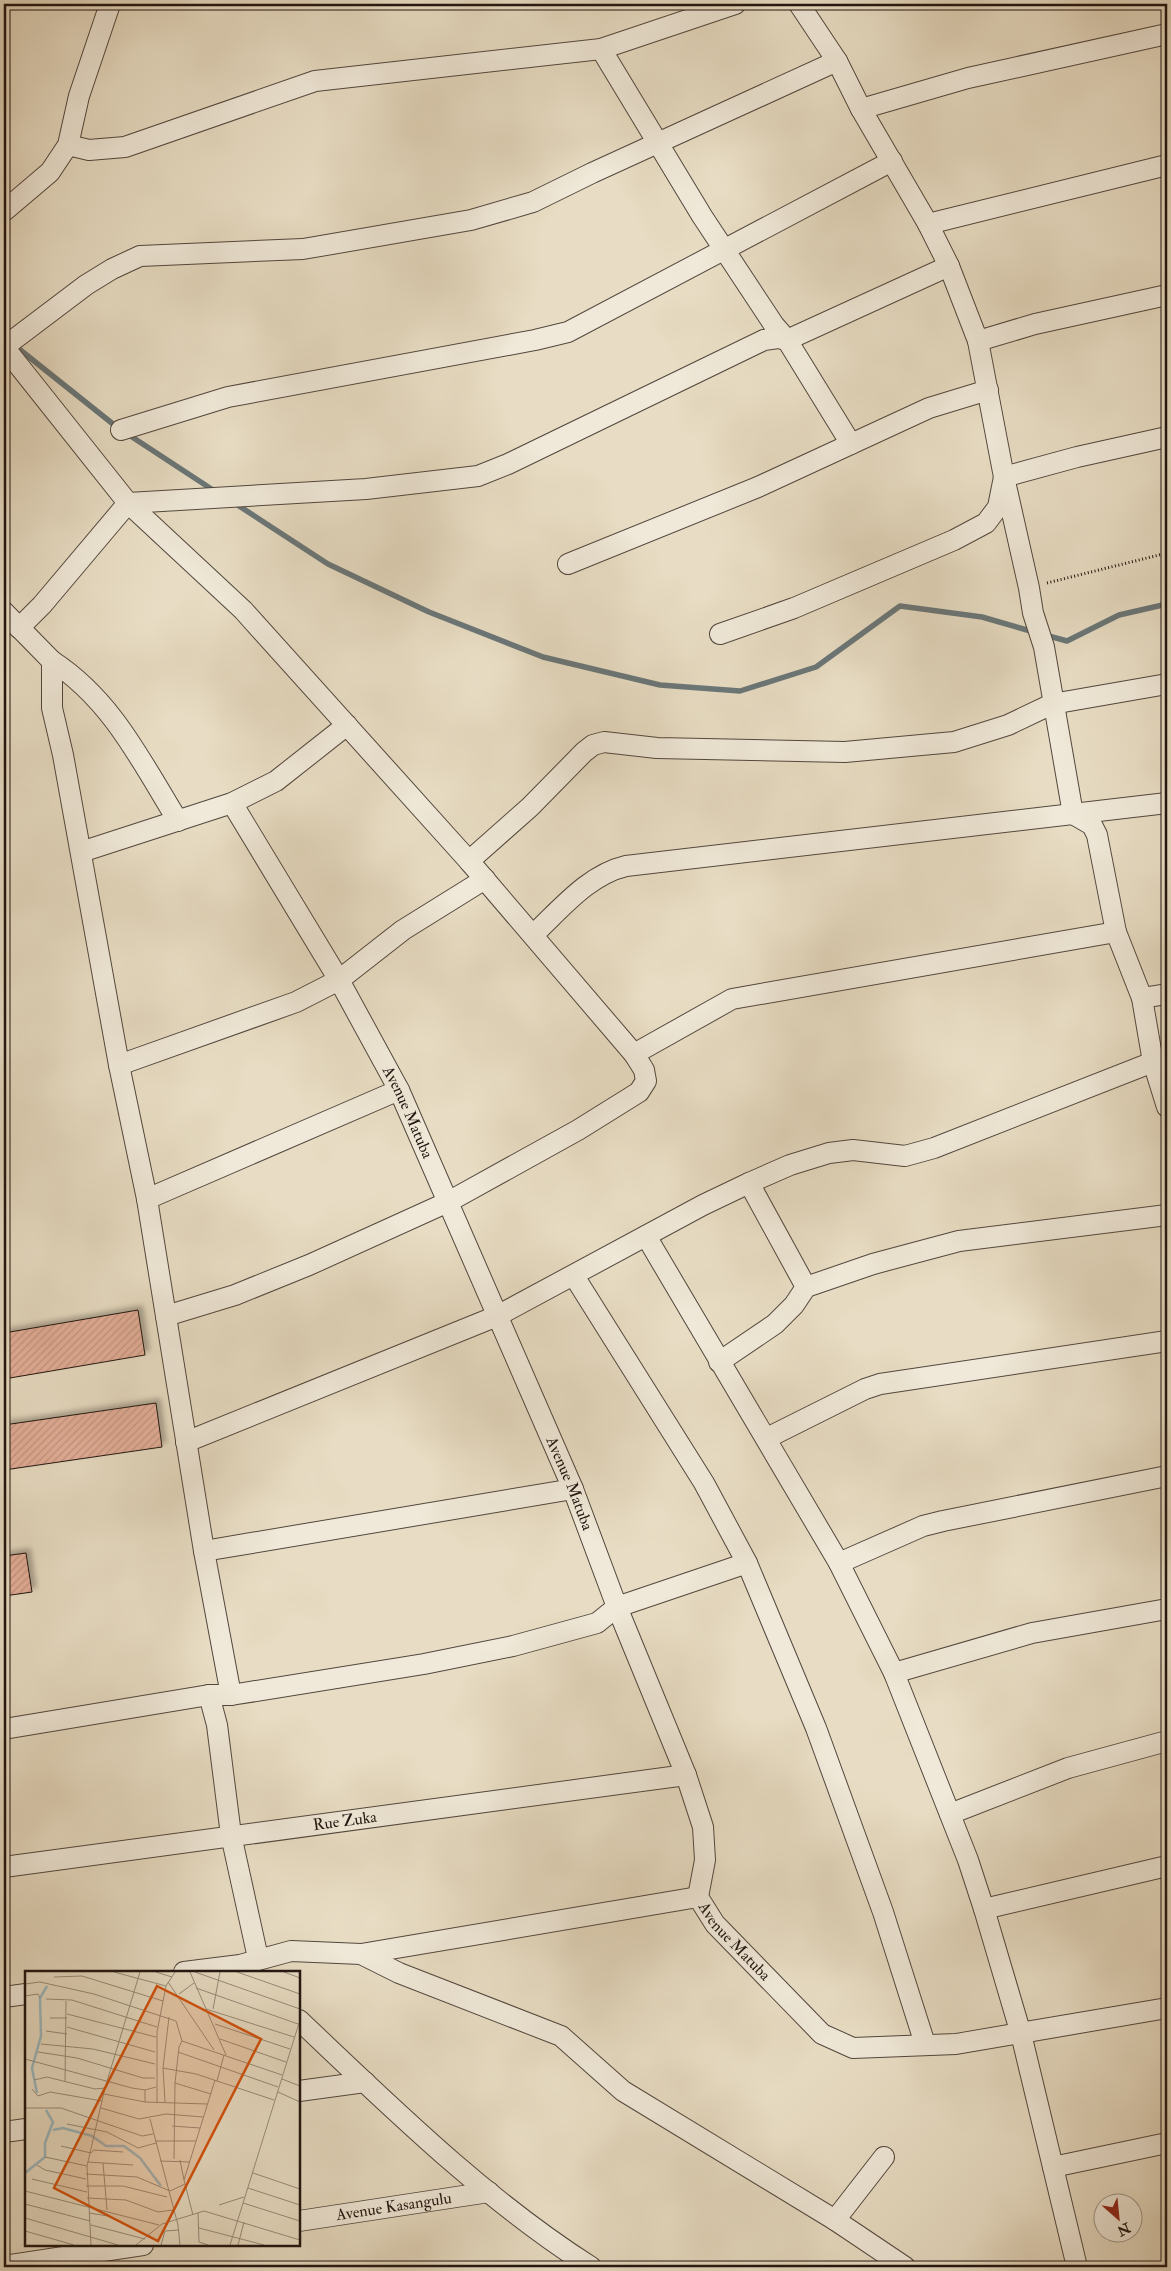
<svg xmlns="http://www.w3.org/2000/svg" width="1171" height="2271" viewBox="0 0 1171 2271" font-family="'IM FELL Double Pica',serif">
	<style>
		.lines { fill: none; stroke-linecap: round; stroke-linejoin: round }
		.stream { stroke: #6a7779; stroke-width: 5.5 }
		.building { fill: url(#building-hatch); stroke: #201510; filter: url(#shadow) }
		.street-casing { stroke: #52473d; stroke-width: 22 }
		.path { stroke: #201510; stroke-width: 3; stroke-dasharray: 1 2.5; stroke-linecap: butt }
		.street { stroke: #f0e9d9; stroke-width: 20 }
		.labels { text-anchor: middle; dominant-baseline: central; stroke-width: 4; stroke-linejoin: round; paint-order: stroke }
		.street-label { font-size: 16px; fill: #201510; stroke: #f0e9d9 }
		.inset-river { fill: none; stroke: #9cb9bf; stroke-width: 2.5 }
		.inset-road { fill: none; stroke: #988d7c; stroke-width: 1 }
		.view { fill: #d4520c; fill-opacity: 0.15; stroke: #d4520c; stroke-width: 2.5 }
		.inset-edge { fill: none; stroke: #201510; stroke-width: 2.5 }
	</style>
	<defs>
		<pattern id="building-hatch" width="6" height="6" patternUnits="userSpaceOnUse" patternTransform="scale(1.25)"><rect width="6" height="6" fill="#e4af99"/><path d="M-1 1l2-2M0 6l6-6M5 7l2-2" fill="none" stroke="#c39683"/></pattern>
		<filter id="shadow"><feDropShadow dx="4.5" dy="-4.5" stdDeviation="2.5" flood-color="#0004"/></filter>
	</defs>
	<rect width="100%" height="100%" fill="#e8ddc4"/>
	<filter id="stains"><feTurbulence type="fractalNoise" baseFrequency=".004" numOctaves="4"/><feColorMatrix values="0 0 0 0 .2 0 0 0 0 .09 0 0 0 0 .02 0 0 0 .5 -.17"/></filter>
	<radialGradient id="worn" r=".72"><stop offset=".6" stop-color="#630" stop-opacity="0"/><stop offset="1" stop-color="#630" stop-opacity=".3"/></radialGradient>
	<g class="lines">
		<g class="stream">
			<polyline points="14,345 118,428"/>
			<polyline points="126,433 216,492"/>
			<polyline points="233,502 328,564 429,612 543,657 660,685 740,691 816,667 900,606 982,617 1034,632"/>
			<polyline points="1045,635 1067,641 1119,615 1167,604"/>
		</g>
	</g>
	<g class="building">
		<polygon points="138,1310 145,1355 4,1379 4,1333"/>
		<polygon points="156,1403 162,1447 4,1470 4,1425"/>
		<polygon points="26,1553 32,1592 4,1596 4,1556"/>
	</g>
	<g class="lines">
		<g class="street-casing">
			<g id="street">
				<polyline points="799,4 837,61 861,109 928,224 949,266 978,341 1004,477 1029,588 1033,613 1044,647 1073,814 1092,825 1097,835 1116,932 1142,998 1153,1062 1167,1107"/>
				<polyline points="601,49 702,216 774,325 787,340 851,444"/>
				<polyline points="861,109 968,78 1167,34"/>
				<polyline points="68,145 89,150 125,147 315,81 601,49 735,4"/>
				<polyline points="4,211 50,172 68,145 79,96 110,4"/>
				<polyline points="928,224 1167,165"/>
				<polyline points="978,341 1035,324 1167,295"/>
				<polyline points="4,347 128,503 243,610 469,861 634,1054 644,1070 646,1081 639,1092 578,1130 448,1202 309,1265 235,1295 166,1316"/>
				<polyline points="4,347 86,285 112,269 140,256 303,249 471,220 533,202 592,173 837,61"/>
				<polyline points="121,430 228,397 535,340 568,332 892,161"/>
				<polyline points="568,564 758,487 929,408 988,390"/>
				<polyline points="4,612 52,661 52,708 63,755 119,1065 147,1199 204,1551 231,1695"/>
				<polyline points="19,628 42,605 128,503 366,489 478,476 508,464 764,340 778,338 787,340 949,266"/>
				<polyline points="720,634 794,608 954,540 986,523 998,507 1004,477 1077,457 1167,437"/>
				<path d="M52,661C112,700 141,761 178,821"/>
				<path id="s1" d="M232,803L339,980L399,1090L573,1489L617,1607L686,1775L703,1827L705,1860L698,1897L715,1924L822,2034L853,2048L956,2044L1167,2008"/>
				<polyline points="81,852 232,803 276,781 347,725"/>
				<polyline points="469,861 530,807 584,752 593,745 604,742 657,748 845,752 954,742 1008,725 1052,704 1167,684"/>
				<path d="M534,934C561,909 588,875 626,866L1167,803"/>
				<polyline points="1142,998 1167,994"/>
				<polyline points="634,1054 732,999 1116,932"/>
				<polyline points="119,1065 296,1002 339,980 403,930 485,879"/>
				<polyline points="749,1183 790,1165 829,1153 853,1150 905,1156 934,1148 1153,1062"/>
				<polyline points="147,1199 399,1090"/>
				<polyline points="646,1236 839,1563 894,1673 968,1860 984,1909 1021,2034 1077,2267"/>
				<polyline points="574,1276 704,1483 747,1563 816,1728 883,1912 925,2044"/>
				<polyline points="719,1362 775,1324 794,1305 806,1287 873,1264 959,1241 1167,1215"/>
				<polyline points="767,1438 865,1389 880,1384 1167,1341"/>
				<polyline points="186,1442 497,1316 703,1205 749,1183 806,1287"/>
				<polyline points="204,1551 573,1489"/>
				<polyline points="839,1563 923,1526 943,1521 1167,1476"/>
				<polyline points="894,1673 1032,1633 1167,1609"/>
				<polyline points="209,1695 217,1725 231,1835 258,1958"/>
				<polyline points="4,1729 209,1695 231,1695 424,1664 513,1646 597,1623 617,1607 747,1563"/>
				<polyline points="950,1814 1068,1768 1167,1741"/>
				<path id="s2" d="M4,1867L686,1775"/>
				<polyline points="984,1909 1167,1866"/>
				<polyline points="361,1954 399,1973 561,2036 623,2091 835,2220 905,2267"/>
				<polyline points="184,1972 240,1965 291,1951 361,1954 698,1897"/>
				<polyline points="4,1997 26,1994"/>
				<path d="M299,2020C391,2107 484,2199 591,2267"/>
				<polyline points="299,2091 365,2082"/>
				<polyline points="4,2132 26,2129"/>
				<polyline points="1053,2167 1167,2143"/>
				<polyline points="835,2220 884,2157"/>
				<path id="s3" d="M299,2221L489,2192"/>
				<polyline points="4,2266 143,2245"/>
			</g>
		</g>
		<polyline class="path" points="1047,583 1167,553"/>
		<use href="#street" class="street"/>
	</g>
	<g class="labels">
		<g class="street-label">
			<text stroke="none"><textPath href="#s1" startOffset="356">Avenue Matuba</textPath></text>
			<text stroke="none"><textPath href="#s1" startOffset="761">Avenue Matuba</textPath></text>
			<text stroke="none"><textPath href="#s2" startOffset="344">Rue Zuka</textPath></text>
			<text stroke="none"><textPath href="#s1" startOffset="1258">Avenue Matuba</textPath></text>
			<text stroke="none"><textPath href="#s3" startOffset="96">Avenue Kasangulu</textPath></text>
		</g>
	</g>
	<g transform="translate(25 1971)">
		<rect width="275" height="275" fill="#e8ddc4"/>
		<path class="inset-river" d="M12,122L7,97L16,65L15,27L22,15M28,159L38,157L67,165L81,175H99L115,187L136,215M0,202L20,186V172L28,151L21,139"/>
		<path class="inset-road" d="M89,1L141,15M131,1L147,6M165,1L201,84M170,1L275,38M212,1L275,23M259,1L275,7M29,6L57,5L138,30M143,11L189,79M0,13L15,11L69,23L151,50L157,70L154,76L150,112L149,188M171,17L273,53M154,23L169,12M0,25L13,23L15,27M21,28L47,29L132,56M181,38L269,66M188,38L195,1M42,43L131,66M25,47H42M190,53L265,78M42,56L130,81M21,60L42,63M195,68L261,91M157,70L257,104M16,73L68,78L130,93M13,81L52,87L118,107H130M153,81L253,116M0,88L107,117L120,119L131,116M138,97L171,103L249,129M257,108L275,115M9,109L22,106L70,118L80,117M192,110L199,84M40,111L41,30M150,112L186,123M7,118L13,125L25,121L77,130M120,119V131L182,133M253,121L275,131M79,123L120,131M132,131V61L141,15L150,1M140,131L138,97L144,46M0,137H36L117,165L128,163M76,137L114,148L141,143L178,146M125,148L153,254L155,274M42,153L82,161L113,177L131,172M147,155L175,157M130,170H171M36,175L66,182L69,179L98,181M20,186L62,195M155,189L159,209M135,190L165,191M63,191L108,194M78,192L82,239M12,194L20,199L61,208M228,202L275,218M61,203L112,206L145,220L160,213M7,208L62,221M61,215H98L142,226M223,217L275,234M0,220L134,254M62,227L101,229L133,241L148,239M218,232L275,250M0,233L65,250M194,234L219,226M64,242L83,245M173,242L174,271L183,274M168,244L159,209L190,109M0,247L93,274M66,254L120,268M174,257L239,274M0,260L49,274M66,274L62,195L80,117L115,1M111,274L137,253L179,240L275,269M136,274L140,260L154,259M205,274L275,49M213,274L219,251"/>
		<path class="view" d="M132,15L236,68L133,270L29,217Z"/>
		<rect width="275" height="275" class="inset-edge"/>
	</g>
	<rect width="1171" height="2271" fill="none" stroke="#e8ddc4" stroke-width="20"/>
	<rect x="5" y="5" width="1161" height="2261" fill="none" stroke="#201510" stroke-width="2.5"/>
	<rect x="10" y="10" width="1151" height="2251" fill="none" stroke="#201510"/>
	<g transform="translate(1118 2218) rotate(153)"><circle r="24" fill="#f0e9d9" stroke="#9d9489"/>
	<path d="M0-4L9 19L0 12L-9 19Z" fill="#8f2418"/>
	<text y="-8" font-size="14" font-weight="bold" text-anchor="middle" fill="#201510">N</text>
	</g>
	<rect width="100%" height="100%" filter="url(#stains)"/>
	<rect width="100%" height="100%" fill="url(#worn)"/>
</svg>
